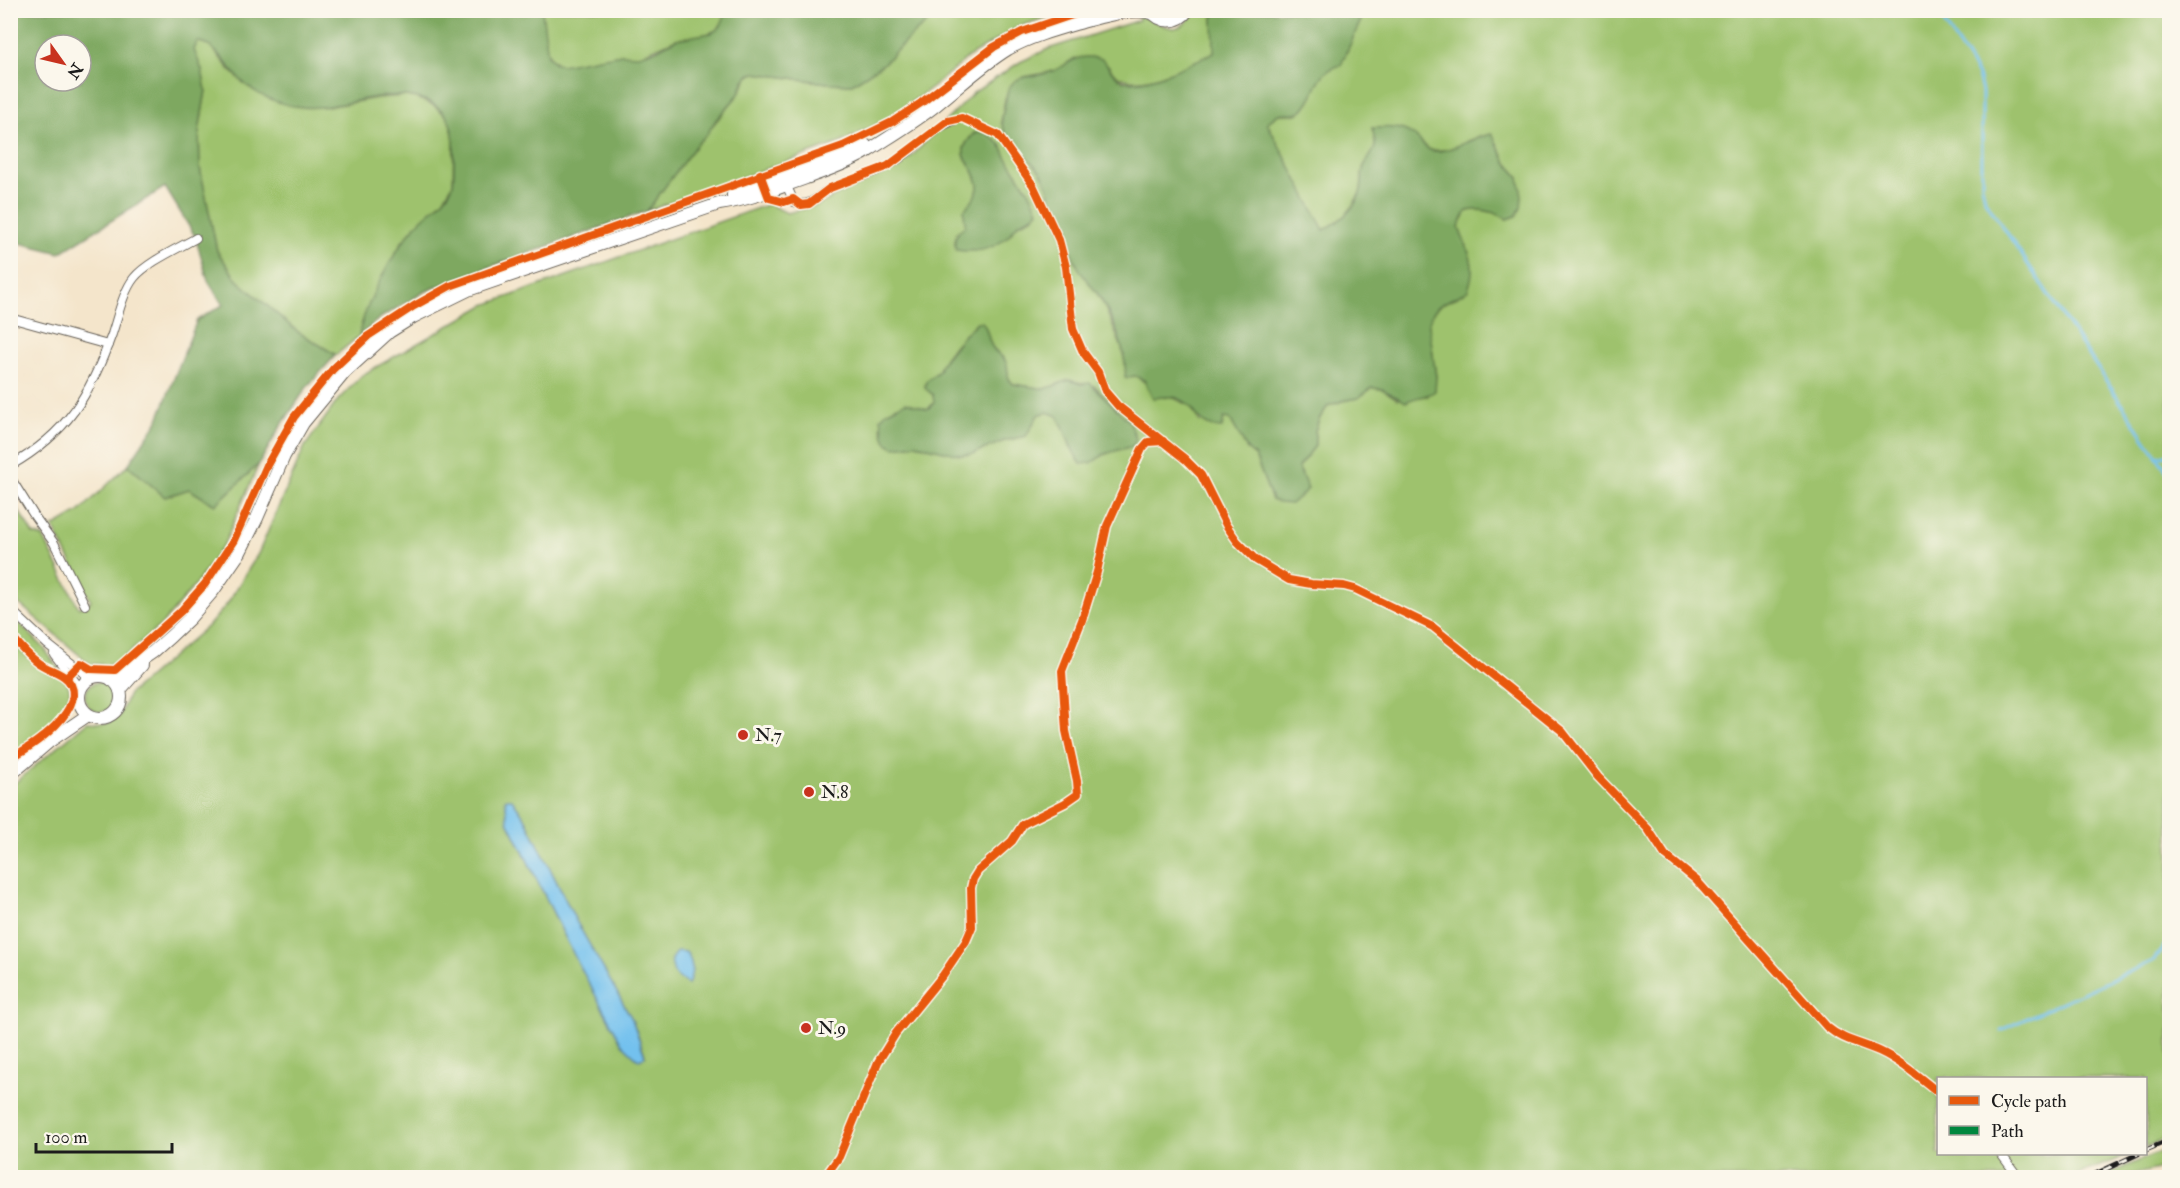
<svg xmlns="http://www.w3.org/2000/svg" width="2180" height="1188" viewBox="0 0 2180 1188" font-family="'IM FELL Double Pica',serif">
	<style>
		.green { fill: #9ec26d; stroke: #5d6f44; stroke-width: 1.5; fill-rule: evenodd }
		.forest { fill: #7ea860; stroke: #4d623e; stroke-width: 1.5; fill-rule: evenodd }
		.water { fill: #73c1ee; stroke: #486e85; stroke-width: 1.5 }
		.lines { fill: none; stroke-linecap: round; stroke-linejoin: round }
		.stream { stroke: #73c1ee; stroke-width: 3 }
		.street-casing { stroke: #686259; stroke-width: 10 }
		.secondary-casing { stroke: #686259; stroke-width: 14 }
		.street { stroke: #fff; stroke-width: 8 }
		.secondary { stroke: #fff; stroke-width: 12 }
		.rail-casing { stroke: #1c1c1c; stroke-width: 5 }
		.rail { stroke: #fbf7ec; stroke-width: 3; stroke-dasharray: 9; stroke-linecap: butt }
		.quiet { stroke: #00873e; stroke-width: 6; stroke-dasharray: 12 6; stroke-linecap: butt }
		.cycleway-casing { stroke: #fbf7ec; stroke-width: 11 }
		.cycleway { stroke: #e8590c; stroke-width: 8 }
		.poi-dot { fill: #c8321e; stroke: #fbf7ec; stroke-width: 2 }
		.labels { text-anchor: middle; dominant-baseline: central; stroke-width: 6; stroke-linejoin: round; paint-order: stroke }
		.poi-label { font-size: 18px; fill: #1c1c1c; stroke: #fbf7ec; text-anchor: start }
	</style>
	<rect width="100%" height="100%" fill="#fbf7ec"/>
	<filter id="ink" filterUnits="userSpaceOnUse"><feTurbulence type="fractalNoise" baseFrequency=".0167" numOctaves="2"/><feDisplacementMap in="SourceGraphic" scale="12" xChannelSelector="R" yChannelSelector="G"/><feConvolveMatrix kernelMatrix="1 2 1 2 8 2 1 2 1" color-interpolation-filters="sRGB"/></filter>
	<filter id="wash" filterUnits="userSpaceOnUse"><feTurbulence type="fractalNoise" baseFrequency=".008" numOctaves="4" result="noise"/><feDisplacementMap in="SourceGraphic" scale="24" xChannelSelector="R" yChannelSelector="G"/><feGaussianBlur stdDeviation="1.35" result="paint"/><feColorMatrix in="noise" values="0 0 0 0 0 0 0 0 0 0 0 0 0 0 0 0 0 1.4 0 .05"/><feComposite in="paint" operator="in"/></filter>
	<g filter="url(#wash)">
		<rect width="100%" height="100%" fill="#f4e5cb"/>
		<g class="green">
			<path d="M535,10L731,11L717,30L704,35L676,39L646,52L642,59L561,65C542,58 540,28 535,10Z"/>
			<path d="M940,11H1067L1020,26L968,57L933,87L882,122L842,142L647,211C662,190 678,168 694,147C709,129 725,112 739,93C745,85 744,77 755,73L828,83L852,84L883,64L908,39Z"/>
			<path d="M1195,11H1216L1213,18L1215,52C1190,64 1127,100 1109,66L1075,58L1055,71L1024,77L1010,86L1005,99L1001,122L1006,134L1038,167L1046,181L1054,209L1072,250L1103,303L1122,348L1126,368L1165,398L1170,396L1190,406L1200,422L1224,418L1230,419L1247,449L1255,456L1272,500L1302,474L1298,467L1315,446V431L1319,419L1328,406L1342,401L1358,398L1372,388L1382,389L1397,399L1428,396L1436,377L1429,325C1431,308 1443,302 1458,297L1467,246L1461,236L1459,226L1467,211C1482,208 1494,211 1507,219L1519,177L1506,162L1497,143L1480,136L1448,150H1430L1414,136L1372,128L1376,142L1374,153L1363,168L1361,191L1348,214L1324,231L1267,123L1278,114H1297L1305,107L1319,78L1347,51L1365,11H2169V1137L2146,1147V1078H1938V1154H2131L2069,1178L11,1177L10,787L87,722L108,723L119,716L129,694L211,623L227,604L258,554L305,446L338,400L362,375L485,305L769,204L787,213L818,205L910,158L973,93L1020,62L1048,49L1139,20L1138,16C1161,19 1175,44 1195,11ZM974,133L1001,145L1006,157L1032,196L1034,217L1018,224L1011,233L957,232L965,226V210C979,194 983,187 971,167C969,163 965,158 964,154C962,146 970,138 974,133ZM977,322L989,339L991,346L1005,360L1007,376L1013,384L1045,389L1069,380L1095,386L1117,409L1126,448L1114,450L1100,457L1070,447L1067,433L1058,416L1047,412L1038,415L1026,436L1004,441L973,454L960,455L916,444L901,446L884,437L881,426L886,412C906,400 907,404 928,409L935,402L933,395L925,388L926,381L939,371C942,357 966,332 977,322ZM525,818L576,921L632,1019L645,1055L622,1044L564,935L508,821Z"/>
			<polygon points="197,42 209,44 230,70 246,85 328,107 377,98 405,96 416,98 433,105 448,117 454,135 453,184 443,200 418,223 402,242 377,288 359,336 336,355 298,332 237,280 217,251 200,168 199,131 206,90 194,50"/>
			<polygon points="259,464 224,544 199,580 163,623 115,665 90,664 11,597 10,497 33,534 43,537 79,608 91,601 53,527 79,512 128,465 165,497 189,489 215,505"/>
			<path d="M11,615L43,647L61,672C47,666 14,645 10,630C9,626 11,620 11,615Z"/>
			<path d="M10,638C19,648 29,660 41,667C47,671 56,673 62,677C92,701 30,746 11,756Z"/>
			<circle cx="100" cy="697" r="15"/>
			<polygon points="2169,1148 2169,1166 2125,1177 2101,1177"/>
		</g>
		<g class="forest">
			<path d="M11,11H542L548,56L555,63L561,65L621,54L638,55L656,50L676,39L711,33L720,27L727,11H940L908,39L883,64L852,84L828,83L755,73L749,75L744,81L739,94L716,120L707,134L696,145L647,211L467,275L424,292L380,318L359,336C363,306 396,247 417,224C428,211 448,201 453,184C454,177 454,168 454,161C456,128 450,104 413,97C375,90 339,111 301,107C281,105 262,97 247,86C232,75 215,41 197,42L194,50L202,70L206,90L199,131L200,168L217,251L237,280L298,332L336,355L307,387L281,426L259,464L215,505L189,489L165,497L128,465L157,422L197,320L223,305L208,281L195,236L165,187L60,253L11,241ZM45,45H81V81H45Z"/>
			<path d="M1216,11H1365L1341,65C1314,73 1320,89 1305,107C1297,118 1289,111 1279,114C1275,116 1270,121 1267,123L1324,230C1340,221 1356,209 1361,190C1363,182 1361,173 1364,166C1375,147 1378,151 1372,128C1390,127 1401,126 1416,137C1420,141 1425,147 1430,150C1444,156 1474,136 1492,134L1506,162L1519,177L1522,196L1521,208L1516,216L1507,219C1494,211 1482,208 1467,211L1459,226C1462,241 1473,254 1472,271C1472,277 1470,284 1468,290C1453,301 1431,302 1429,325L1436,377L1435,391C1426,398 1416,396 1406,402L1382,389L1372,388L1358,398L1342,401L1328,406L1319,419L1315,431V446L1298,467L1308,489L1291,504L1279,503L1272,500L1255,456L1247,449L1230,419L1224,418L1222,428C1191,427 1199,401 1172,397C1167,396 1159,398 1153,398L1144,380L1135,376L1125,378C1128,351 1112,316 1097,293C1091,285 1083,277 1078,267C1069,249 1061,228 1054,208C1051,200 1050,191 1046,182C1038,161 1002,142 1002,121C1002,115 1004,108 1005,103C1010,74 1020,79 1043,74C1070,69 1069,51 1102,59C1109,66 1114,78 1125,81C1147,86 1194,62 1214,52L1213,18Z"/>
			<path d="M981,132L988,134L1001,145L1006,157L1032,196L1038,211C1033,219 1026,218 1019,223C1015,226 1013,231 1010,234C996,249 976,253 956,250C953,239 956,233 965,226L964,210C979,194 983,187 971,167C969,163 965,158 964,154C962,146 970,138 975,133Z"/>
			<path d="M977,322H982C989,329 987,340 993,348C996,353 1003,356 1006,362C1010,371 1005,377 1013,384L1045,389L1069,380L1081,384L1090,383L1130,422L1136,439L1133,446L1105,454L1091,463L1081,464C1070,450 1066,432 1058,416L1047,412L1038,415L1026,436L1004,441L973,454L960,455L916,444L894,447L887,443L884,437L881,418L886,412L906,402L928,409L934,403L933,395L925,388L926,381L939,371L941,364L963,336Z"/>
		</g>
		<g class="water">
			<polygon points="505,799 512,799 525,818 576,921 632,1019 645,1056 639,1060 622,1044 578,963 508,821"/>
			<path d="M677,951L686,952C694,964 693,972 688,985C675,974 674,978 671,959Z"/>
		</g>
		<g class="lines">
			<g class="stream">
				<polyline points="1936,10 1978,75 1982,92 1982,186 1985,200 2170,476"/>
				<polyline points="2157,457 2170,454"/>
				<polyline points="2001,1030 2153,961 2170,939"/>
			</g>
		</g>
	</g>
	<g filter="url(#ink)">
		<g class="lines">
			<g class="street-casing">
				<g id="street">
					<path d="M785,182L794,202C810,209 817,195 831,188C849,179 870,176 888,166C914,152 932,126 962,118L998,135L1033,185L1059,240L1066,267L1073,329L1083,352L1098,372L1105,391L1118,406L1185,459L1201,475L1226,525L1237,541L1256,560L1289,580L1311,584L1344,586L1355,589L1433,627L1562,731L1598,777L1648,829L1665,855L1696,880L1827,1027C1842,1040 1861,1043 1879,1051C1901,1061 1920,1078 1938,1092"/>
					<polyline points="10,318 108,345"/>
					<path d="M10,466C68,433 90,395 112,334C118,316 123,292 134,278C147,262 179,248 196,238"/>
					<polyline points="10,477 35,517 54,543 85,605"/>
					<polyline points="10,609 47,644 90,678"/>
					<polyline points="54,654 80,688"/>
					<polyline points="2001,1154 2019,1178"/>
				</g>
			</g>
			<g class="secondary-casing">
				<g id="secondary">
					<path d="M1150,10C1161,24 1178,24 1188,10"/>
					<polyline points="733,195 865,145"/>
					<circle cx="100" cy="697" r="21"/>
					<path d="M112,680L153,652L171,636L189,619L213,591L240,552L257,518L284,456L303,423L345,372L389,332L413,317L468,290L719,204C749,200 777,188 806,178C827,170 849,163 868,151C891,136 915,122 936,105C960,86 982,65 1008,49C1033,35 1062,28 1089,20C1108,15 1133,8 1152,13"/>
					<polyline points="120,690 142,665"/>
					<polyline points="10,775 50,741 88,715"/>
				</g>
			</g>
			<use href="#street" class="street"/>
			<use href="#secondary" class="secondary"/>
			<g class="rail-casing">
				<g id="rail">
					<polyline points="2146,1150 2170,1140"/>
					<polyline points="2087,1178 2138,1154"/>
				</g>
			</g>
			<use href="#rail" class="rail"/>
			<polyline class="quiet" points="2149,10 2170,23"/>
			<g class="cycleway-casing">
				<g id="cycleway">
					<path d="M760,174L769,198L784,202L793,199L801,205L809,204L830,188L888,166L948,121L962,118L998,135L1033,185L1059,240L1066,267L1073,329L1083,352L1098,372L1105,391L1118,406L1185,459L1201,475L1226,525L1237,541L1256,560L1289,580L1311,584L1344,586L1355,589L1433,627L1562,731L1598,777L1648,829L1665,855L1696,880L1827,1027C1842,1040 1861,1043 1879,1051C1901,1061 1920,1078 1938,1092"/>
					<path d="M10,634C19,645 29,657 40,664C49,670 61,672 68,680C90,708 31,748 10,758"/>
					<polyline points="66,678 81,663 91,669 115,670 181,611 205,584 234,540 267,465 294,417 333,369 368,336 414,306 450,286 843,146 892,122 921,103 994,47 1022,32 1087,10"/>
					<polyline points="824,1178 839,1157 878,1062 896,1033 943,975 966,941 972,927 971,888 973,879 978,871 1012,841 1023,824 1065,803 1078,794 1077,781 1066,731 1062,671 1082,620 1097,572 1107,526 1142,449 1148,442 1163,441"/>
				</g>
			</g>
			<use href="#cycleway" class="cycleway"/>
		</g>
	</g>
	<g class="poi-dot">
		<circle cx="743" cy="735" r="6"/>
		<circle cx="809" cy="792" r="6"/>
		<circle cx="806" cy="1028" r="6"/>
	</g>
	<g class="labels">
		<g class="poi-label">
			<text x="755" y="735">N.7</text>
			<text x="821" y="792">N.8</text>
			<text x="818" y="1028">N.9</text>
		</g>
	</g>
	<rect width="2180" height="1188" fill="none" stroke="#fbf7ec" stroke-width="36"/>
	<rect x="1937" y="1077" width="210" height="78" fill="#fbf7ec" stroke="#a29f99" stroke-width="1.5"/>
	<rect x="1949" y="1096" width="30" height="9" fill="#e8590c" stroke="#a29f99" stroke-width="1.5"/>
	<text x="1991" y="1107" font-size="18" fill="#1c1c1c">Cycle path</text>
	<rect x="1949" y="1126" width="30" height="9" fill="#00873e" stroke="#a29f99" stroke-width="1.5"/>
	<text x="1991" y="1137" font-size="18" fill="#1c1c1c">Path</text>
	<g transform="translate(63 63) rotate(124)"><circle r="28" fill="#fbf7ec" stroke="#a29f99" stroke-width="1.5"/>
	<path d="M0-4.5L10 22L0 15L-10 22Z" fill="#c8321e"/>
	<text y="-9" font-size="16" font-weight="bold" text-anchor="middle" fill="#1c1c1c">N</text>
	</g>
	<path d="M36 1143v9h136v-9" fill="none" stroke="#1c1c1c" stroke-width="3"/>
	<text x="45" y="1143" font-size="18" fill="#1c1c1c" stroke="#fbf7ec" stroke-width="4.5" paint-order="stroke">100 m</text>
</svg>
